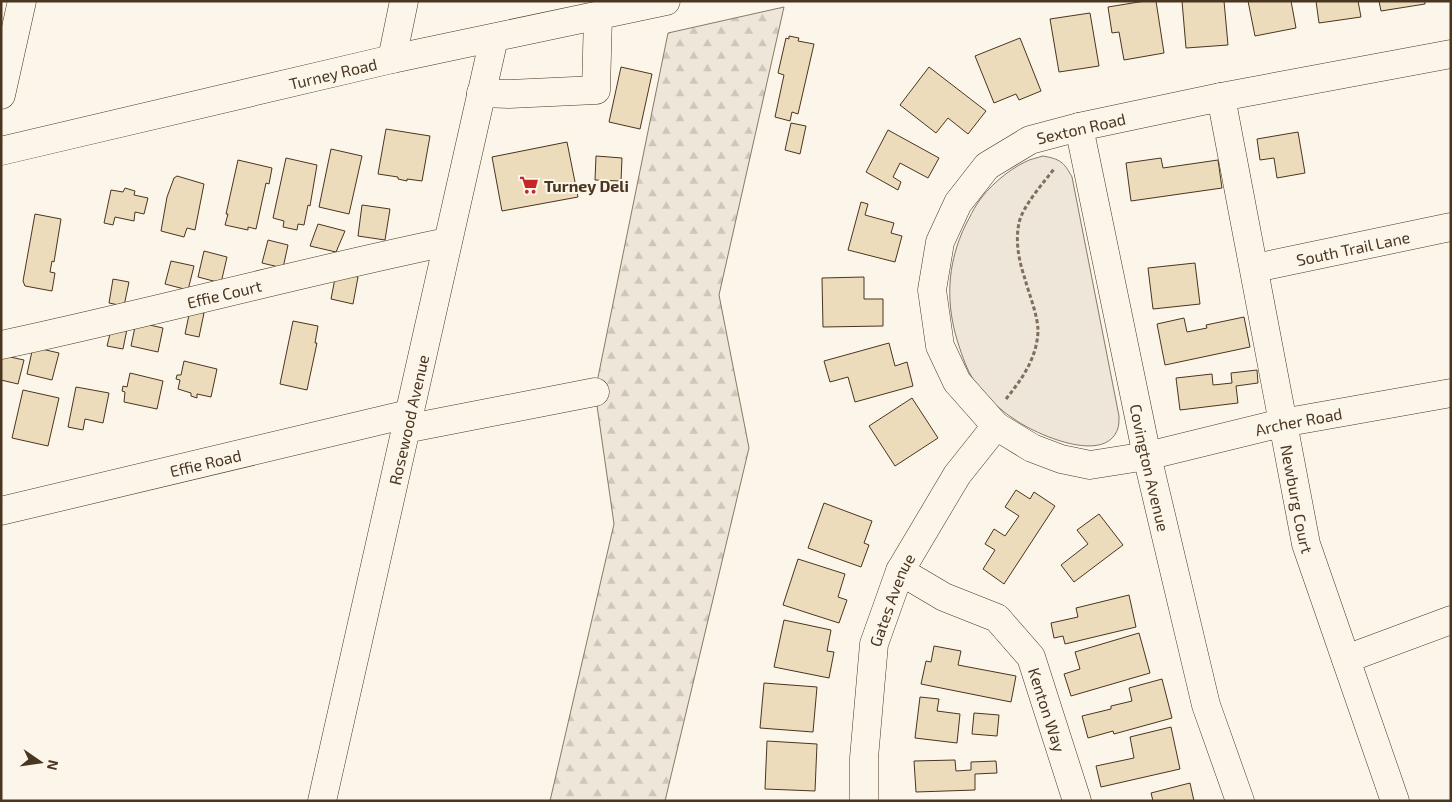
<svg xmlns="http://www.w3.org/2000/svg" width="1452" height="802" viewBox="0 0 1452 802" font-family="'Exo 2',sans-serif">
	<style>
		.green { fill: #ede6d9; stroke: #887966 }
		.forest { fill: url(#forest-firs); stroke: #887966 }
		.building { fill: #ecdcbc; stroke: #4a3520 }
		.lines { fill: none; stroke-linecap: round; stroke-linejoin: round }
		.minor-casing { stroke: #4a3520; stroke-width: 29 }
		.major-casing { stroke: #4a3520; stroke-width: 29 }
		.path { stroke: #7f6f5c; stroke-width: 3; stroke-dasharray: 4 2.5; stroke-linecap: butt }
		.minor { stroke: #fbf6e9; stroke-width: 28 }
		.major { stroke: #fbf6e9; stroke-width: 28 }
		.labels { text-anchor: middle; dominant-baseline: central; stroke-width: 4; stroke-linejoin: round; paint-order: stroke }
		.street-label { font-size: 16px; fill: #4a3520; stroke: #fbf6e9 }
		.poi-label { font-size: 16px; font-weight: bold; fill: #4a3520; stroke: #fbf6e9; text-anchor: start }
	</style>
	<defs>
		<pattern id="forest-firs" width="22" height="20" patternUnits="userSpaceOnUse" patternTransform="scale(1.25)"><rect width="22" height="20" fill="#ede6d9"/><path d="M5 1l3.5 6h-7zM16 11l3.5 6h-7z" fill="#cdc6ba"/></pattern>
	</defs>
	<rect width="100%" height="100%" fill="#fbf6e9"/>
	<path class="green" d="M1043,156C1060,159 1064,162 1072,177L1119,416C1119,420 1119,424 1118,428C1106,466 1035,434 1014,419C1000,410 988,398 978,386C969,375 964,361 960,349C945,306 946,265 966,224C970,217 973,210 977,204C987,188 1008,170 1025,162C1030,159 1037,158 1043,156Z"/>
	<polygon class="forest" points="784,7 719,295 749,448 665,801 550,801 614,524 595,392 668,33"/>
	<g class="building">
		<polygon points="1145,1 1156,1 1164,53 1124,60 1119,32 1112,33 1108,7"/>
		<polygon points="1182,1 1224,1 1228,45 1186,48"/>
		<polygon points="1248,1 1291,1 1296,28 1255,36"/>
		<polygon points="1316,1 1358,1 1361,17 1319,23"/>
		<polygon points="1379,1 1425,1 1425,4 1381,11"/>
		<polygon points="1090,13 1099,66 1059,72 1050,19"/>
		<polygon points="789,36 799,38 798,41 814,44 798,114 792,112 790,121 775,117 784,75 778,73 786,38 789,39"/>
		<polygon points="1020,38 1041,91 1019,100 1016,94 994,103 975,56"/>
		<polygon points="621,67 652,74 640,129 609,122"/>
		<polygon points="929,67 986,111 968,134 948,118 936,133 900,105"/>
		<polygon points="791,123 806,126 800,154 785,150"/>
		<polygon points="386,129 430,136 422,181 407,179 407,181 398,179 398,177 378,174"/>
		<polygon points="888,130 939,158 928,178 900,163 893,177 901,182 898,190 866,172"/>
		<polygon points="1298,132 1305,173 1277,178 1274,158 1260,160 1257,139"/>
		<polygon points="567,142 578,197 502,211 492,157"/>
		<polygon points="331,149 362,156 349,214 319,207"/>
		<polygon points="596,156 622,158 621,181 595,180"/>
		<polygon points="286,158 317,165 310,206 308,205 304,225 298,224 297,230 283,227 284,221 273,218"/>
		<polygon points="1161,158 1163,168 1218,160 1222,188 1131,201 1126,163"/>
		<polygon points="238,160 272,168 269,184 266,183 256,229 248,227 248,230 225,225 228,214 226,214"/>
		<polygon points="177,176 204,184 195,230 187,228 184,237 161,231 167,197 174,178"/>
		<polygon points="125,188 135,191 134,195 148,198 144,214 135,212 134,221 115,217 113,225 104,223 111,190 123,192"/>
		<polygon points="861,202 868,204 865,215 894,223 891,233 902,236 895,262 848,250"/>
		<polygon points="362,205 390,209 385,240 358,236"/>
		<polygon points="35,214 61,219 54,262 52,261 50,272 55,273 52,291 25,286 23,281"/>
		<polygon points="318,224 345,231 336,252 310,246"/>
		<polygon points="268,240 288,245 283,268 262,263"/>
		<polygon points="204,251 227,257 221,283 198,277"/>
		<polygon points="171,261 194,266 188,290 165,284"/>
		<polygon points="1195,263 1200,304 1153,309 1148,268"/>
		<polygon points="336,273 358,277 353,304 331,299"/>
		<polygon points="864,277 864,299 883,299 883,326 823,327 822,278"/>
		<polygon points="113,279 129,282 124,306 109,303"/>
		<polygon points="190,310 204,313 199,337 185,334"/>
		<polygon points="1244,317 1250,347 1165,365 1157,324 1184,318 1187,332 1207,328 1206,325"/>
		<polygon points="293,321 318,326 315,343 317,343 307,390 280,384"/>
		<polygon points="136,322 163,328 158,352 131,346"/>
		<polygon points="112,326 127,329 123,349 107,346"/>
		<polygon points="889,343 895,366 907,362 913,386 855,402 848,377 830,382 824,361"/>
		<polygon points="33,347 59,353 52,380 27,374"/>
		<polygon points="1,355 24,360 18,384 1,380"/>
		<polygon points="184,361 217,369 211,397 197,394 197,398 191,396 191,393 178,389 180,380 176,379 177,375 181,375"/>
		<polygon points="1257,370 1258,383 1236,386 1238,403 1180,410 1176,378 1212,374 1213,385 1232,383 1231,373"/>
		<polygon points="130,373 163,381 157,409 124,402 125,392 122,391 123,386 127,387"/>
		<polygon points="76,387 109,393 103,423 85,419 83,430 68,427"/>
		<polygon points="23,390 59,398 48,446 12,438"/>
		<polygon points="912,398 938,438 895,466 869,426"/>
		<polygon points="1016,490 1030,499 1034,492 1055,506 1004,584 983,569 995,550 985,544 994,529 1005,536 1019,516 1005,507"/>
		<polygon points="824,503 872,521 864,543 869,545 861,567 808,548"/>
		<polygon points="1099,514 1123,545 1074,582 1061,565 1088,544 1077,530"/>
		<polygon points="798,559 845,574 838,597 847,600 839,623 783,605"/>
		<polygon points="1129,595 1136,627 1065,644 1063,636 1054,638 1051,623 1078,617 1076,608"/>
		<polygon points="784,620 831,630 827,651 834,652 829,678 774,667"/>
		<polygon points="1139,633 1150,673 1071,696 1064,674 1080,669 1075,652"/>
		<polygon points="934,646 961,651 958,665 1016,676 1011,702 921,684 926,661 931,662"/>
		<polygon points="1162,679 1172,718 1114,734 1113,731 1088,738 1082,716 1111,709 1111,706 1132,701 1129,688"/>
		<polygon points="764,683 817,687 813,732 760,728"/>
		<polygon points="920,697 939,699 937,711 960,714 957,743 915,738"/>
		<polygon points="974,713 999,715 997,736 972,734"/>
		<polygon points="1171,727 1180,769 1101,787 1096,766 1134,758 1130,737"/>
		<polygon points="767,741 817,744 815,791 765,789"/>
		<polygon points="955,760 956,771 971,770 971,762 996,761 997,773 975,774 975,790 916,792 914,761"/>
		<polygon points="1190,783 1194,801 1153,801 1151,793"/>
	</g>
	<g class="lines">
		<g class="minor-casing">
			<g id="minor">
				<path id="s1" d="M1451,54L1221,97L1079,127L1030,140L987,166L958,203L940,242L932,290L940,346L957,382L996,426L1032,448L1061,459L1090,465L1147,456L1282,423L1451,393"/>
				<polyline points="392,59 404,1"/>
				<polyline points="481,93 509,94 596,90 598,16"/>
				<polyline points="1,95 22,1"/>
				<path id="s2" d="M1221,97L1306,544L1395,801"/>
				<path id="s3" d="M1079,127L1147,456L1206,705L1240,801"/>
				<path id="s4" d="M1255,268L1451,227"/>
				<path id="s5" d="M1,345C151,313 298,273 447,242"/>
				<polyline points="405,429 595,392"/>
				<path id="s6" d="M1,511L408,414"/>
				<path id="s7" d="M900,571L944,597L997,618L1031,657L1077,801"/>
				<polyline points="1346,659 1451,620"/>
				<path id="s8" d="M322,801L494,38"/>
				<path id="s9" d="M864,801V758L874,644L900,571L957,475L996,426"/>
			</g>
		</g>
		<g class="major-casing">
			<g id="major">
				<path id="s10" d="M1,151L392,59L666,1"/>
			</g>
		</g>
		<path class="path" d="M1006,399C1022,379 1037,358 1038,331C1038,316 1029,294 1025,279C1019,261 1015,242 1019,223C1022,207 1044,182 1054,169"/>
		<use href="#minor" class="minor"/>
		<use href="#major" class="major"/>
	</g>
	<defs>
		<g id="supermarket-bare" transform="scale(1.5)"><path d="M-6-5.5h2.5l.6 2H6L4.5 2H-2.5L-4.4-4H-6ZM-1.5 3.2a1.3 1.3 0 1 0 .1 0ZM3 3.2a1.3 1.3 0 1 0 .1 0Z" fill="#c62828" stroke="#fbf6e9" stroke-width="2.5" paint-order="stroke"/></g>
	</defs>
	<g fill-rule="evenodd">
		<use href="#supermarket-bare" x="529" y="185"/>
	</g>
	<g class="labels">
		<g class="street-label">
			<text stroke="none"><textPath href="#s10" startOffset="341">Turney Road</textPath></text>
			<text transform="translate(1081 128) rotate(-13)">Sexton Road</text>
			<text stroke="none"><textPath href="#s4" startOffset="100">South Trail Lane</textPath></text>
			<text stroke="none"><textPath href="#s5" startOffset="229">Effie Court</textPath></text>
			<text stroke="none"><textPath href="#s8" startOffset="391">Rosewood Avenue</textPath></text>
			<text stroke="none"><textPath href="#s1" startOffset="1090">Archer Road</textPath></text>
			<text stroke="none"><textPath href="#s6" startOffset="210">Effie Road</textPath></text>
			<text stroke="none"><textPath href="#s3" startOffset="348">Covington Avenue</textPath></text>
			<text stroke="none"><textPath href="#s2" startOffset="409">Newburg Court</textPath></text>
			<text stroke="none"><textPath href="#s9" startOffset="205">Gates Avenue</textPath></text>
			<text stroke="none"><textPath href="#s7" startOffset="215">Kenton Way</textPath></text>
		</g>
		<g class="poi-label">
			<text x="544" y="185">Turney Deli</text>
		</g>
	</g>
	<rect width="1452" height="802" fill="none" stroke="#4a3520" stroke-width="5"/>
	<g transform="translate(40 762) rotate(103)" stroke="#fbf6e9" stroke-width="4" paint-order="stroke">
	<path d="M0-4L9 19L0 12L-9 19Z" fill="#4a3520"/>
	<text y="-8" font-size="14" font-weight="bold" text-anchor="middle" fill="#4a3520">N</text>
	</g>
</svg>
